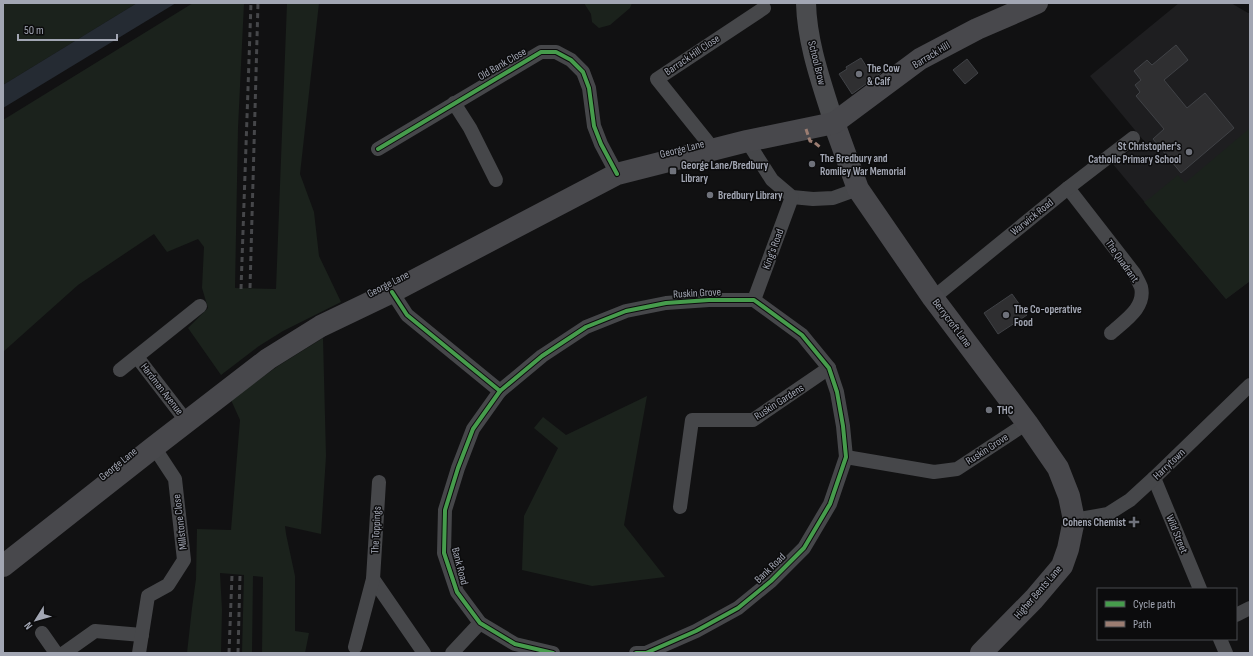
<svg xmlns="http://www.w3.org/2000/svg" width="1253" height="656" viewBox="0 0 1253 656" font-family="'Sofia Sans Condensed',sans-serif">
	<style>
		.built { fill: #1e1e20 }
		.green { fill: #1b221c }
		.water { fill: #252b33 }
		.building { fill: #2f2f31; stroke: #404246 }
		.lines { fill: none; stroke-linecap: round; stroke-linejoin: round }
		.minor { stroke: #46474a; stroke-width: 14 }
		.secondary { stroke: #4a4b4e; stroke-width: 20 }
		.primary { stroke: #48484c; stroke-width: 22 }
		.rail { stroke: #46474a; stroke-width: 3; stroke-dasharray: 5 4; stroke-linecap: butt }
		.quiet { stroke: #9b7d72; stroke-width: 3; stroke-dasharray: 6 3; stroke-linecap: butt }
		.cycleway-casing { stroke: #0c0c0d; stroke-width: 6 }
		.cycleway { stroke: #469c4c; stroke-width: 4 }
		.poi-dot { fill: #6f727b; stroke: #0c0c0d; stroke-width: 1.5 }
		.labels { text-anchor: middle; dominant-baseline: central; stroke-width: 3; stroke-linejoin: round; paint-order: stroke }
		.street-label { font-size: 11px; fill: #a2a6b3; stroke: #0c0c0d }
		.poi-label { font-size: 11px; font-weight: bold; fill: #a2a6b3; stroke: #0c0c0d; text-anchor: start }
	</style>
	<rect width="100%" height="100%" fill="#111112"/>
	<polygon class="built" points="1179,3 1231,3 1248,13 1250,13 1250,281 1226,299 1112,163 1144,141 1090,76"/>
	<g class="green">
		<polygon points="3,3 137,3 3,85"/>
		<polygon points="193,3 244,3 238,128 235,288 276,289 287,3 319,3 300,174 314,212 319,256 341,302 283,331 259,346 221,375 188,328 208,308 202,288 204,247 198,239 167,252 154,234 78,285 3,352 3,120"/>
		<polygon points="584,3 632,3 630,8 610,25 599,28 592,22 591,14"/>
		<polygon points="1250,128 1250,281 1226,299 1144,202 1150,198 1178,175 1185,183"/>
		<polygon points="323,338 326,456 321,534 285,526 286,534 295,576 295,631 309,633 305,653 262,653 263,577 253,576 252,653 242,653 244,575 220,573 222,610 221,653 187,653 192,608 196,579 197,529 231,530 240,420 231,400 278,366"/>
		<polygon points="647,396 624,525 665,577 592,586 522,570 524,516 558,448 534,428 543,417 566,435"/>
	</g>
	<polygon class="water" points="137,3 176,3 3,108 3,85"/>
	<g class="building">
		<polygon points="1176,45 1188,60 1164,80 1187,108 1205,93 1234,128 1181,173 1153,139 1164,129 1136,96 1140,92 1135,85 1141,80 1134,71 1147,60 1152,65"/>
		<polygon points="861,58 868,69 876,65 881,73 852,94 839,74 847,69 846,67"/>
		<polygon points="967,59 978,73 965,84 953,70"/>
		<polygon points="1012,294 1027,315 998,334 984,313"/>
	</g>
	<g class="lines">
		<g class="minor">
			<polyline points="454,103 470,128 496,180"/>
			<polyline points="747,141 772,180 792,197 813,199 833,198 858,189"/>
			<polyline points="378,149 541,52 556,52 571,60 583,72 589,88 594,126 601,144 617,174"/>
			<polyline points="714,150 657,79 764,8"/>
			<path d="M1068,188L1134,273C1136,277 1139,282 1141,287C1146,308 1124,321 1111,333"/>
			<polyline points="392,292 407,315 500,391 542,356 586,327 626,311 666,303 709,300 754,300 802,335 829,368 837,392 843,426 846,457 830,504 804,548 771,581 738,608 696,631 646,653 636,653"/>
			<polyline points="933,298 1068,188 1133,138"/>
			<polyline points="754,300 792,197"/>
			<polyline points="137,357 187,422"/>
			<polyline points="120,370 200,306"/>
			<polyline points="500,391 473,429 458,468 445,510 444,553 457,592 480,623 515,644 553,653"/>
			<polyline points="846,457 934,472 957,469 1027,423"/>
			<polyline points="1154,478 1200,589"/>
			<polyline points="680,507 692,420 753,420 829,368"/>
			<polyline points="1074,520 1108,514 1130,500 1154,478 1250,385"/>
			<polyline points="373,579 424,653"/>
			<polyline points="1236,615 1250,608"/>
			<polyline points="42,633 56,653"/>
			<polyline points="1220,639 1226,653"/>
			<polyline points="355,647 373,579 379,482"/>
			<polyline points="64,653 95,631 142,635"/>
			<polyline points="139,653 148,596 168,585 184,560 175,479 154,447"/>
			<polyline points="452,653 480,623"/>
		</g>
		<path class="secondary" d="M806,3C807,44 822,84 834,123"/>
		<g class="primary">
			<polyline points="834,123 858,189 933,298 1027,423 1058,468 1069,496 1074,520 1068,549 1062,566 1034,599 981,653"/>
			<polyline points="3,566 154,447 268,359 321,326 392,292 617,174 747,141 834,123 920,59 977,29 1037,3"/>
		</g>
		<g class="rail">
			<polyline points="250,288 258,3"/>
			<polyline points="241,289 251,3"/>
			<polyline points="229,653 232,575"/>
			<polyline points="238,653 240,575"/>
		</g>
		<polyline class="quiet" points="806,129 810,141 814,142 821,148"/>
		<g class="cycleway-casing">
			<g id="cycleway">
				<polyline points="378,149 541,52 556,52 571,60 583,72 589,88 594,126 601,144 617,174"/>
				<polyline points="392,292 407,315 500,391 542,356 586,327 626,311 666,303 709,300 754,300 802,335 829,368 837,392 843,426 846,457 830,504 804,548 771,581 738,608 696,631 646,653 636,653"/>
				<polyline points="500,391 473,429 458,468 445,510 444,553 457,592 480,623 515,644 553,653"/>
			</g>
		</g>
		<use href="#cycleway" class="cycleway"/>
	</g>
	<g class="poi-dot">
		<circle cx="859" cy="74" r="4"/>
		<circle cx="1189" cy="152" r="4"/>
		<circle cx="812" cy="164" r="4"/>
		<rect x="669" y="167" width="8" height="8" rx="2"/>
		<circle cx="710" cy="195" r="4"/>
		<circle cx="1006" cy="315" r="4"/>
		<circle cx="989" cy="410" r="4"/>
		<path d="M1132 516h4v4h4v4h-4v4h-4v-4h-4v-4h4z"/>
	</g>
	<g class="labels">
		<g class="street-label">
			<text transform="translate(692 55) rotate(-34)">Barrack Hill Close</text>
			<text transform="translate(931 55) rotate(-31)">Barrack Hill</text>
			<text transform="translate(817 63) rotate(76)">School Brow</text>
			<text transform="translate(502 64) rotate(-30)">Old Bank Close</text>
			<text transform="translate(682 149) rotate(-14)">George Lane</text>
			<text transform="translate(1032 217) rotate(-39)">Warwick Road</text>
			<text transform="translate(773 249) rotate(-70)">King's Road</text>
			<text transform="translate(1122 261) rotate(55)">The Quadrant</text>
			<text transform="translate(388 284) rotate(-27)">George Lane</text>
			<text transform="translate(697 293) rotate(-3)">Ruskin Grove</text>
			<text transform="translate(952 323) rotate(53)">Berrycroft Lane</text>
			<text transform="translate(162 389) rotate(52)">Hardman Avenue</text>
			<text transform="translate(779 402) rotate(-33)">Ruskin Gardens</text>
			<text transform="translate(987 449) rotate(-33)">Ruskin Grove</text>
			<text transform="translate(118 464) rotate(-39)">George Lane</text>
			<text transform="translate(1169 464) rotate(-44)">Harrytown</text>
			<text transform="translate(180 522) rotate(-97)">Millstone Close</text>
			<text transform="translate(376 530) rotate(-87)">The Toppings</text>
			<text transform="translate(1177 534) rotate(68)">Wild Street</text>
			<text transform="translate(460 566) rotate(75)">Bank Road</text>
			<text transform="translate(770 568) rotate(-44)">Bank Road</text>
			<text transform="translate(1038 592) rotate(-49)">Higher Bents Lane</text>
		</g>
		<g class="poi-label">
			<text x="867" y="68">The Cow<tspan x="867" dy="13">&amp; Calf</tspan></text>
			<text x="1181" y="146" text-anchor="end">St Christopher's<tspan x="1181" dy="13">Catholic Primary School</tspan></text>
			<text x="820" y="158">The Bredbury and<tspan x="820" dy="13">Romiley War Memorial</tspan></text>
			<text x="681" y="165">George Lane/Bredbury<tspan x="681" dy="13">Library</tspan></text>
			<text x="718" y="195">Bredbury Library</text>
			<text x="1014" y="309">The Co-operative<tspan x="1014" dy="13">Food</tspan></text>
			<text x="997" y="410">THC</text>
			<text x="1126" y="522" text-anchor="end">Cohens Chemist</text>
		</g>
	</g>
	<rect width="1253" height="656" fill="none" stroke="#a2a6b3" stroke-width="8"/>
	<rect x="1097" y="588" width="140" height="52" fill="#0c0c0d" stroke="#484a4f"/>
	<rect x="1105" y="601" width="20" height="6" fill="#469c4c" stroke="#484a4f"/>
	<text x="1133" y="608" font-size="12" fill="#a2a6b3">Cycle path</text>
	<rect x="1105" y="621" width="20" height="6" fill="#9b7d72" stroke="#484a4f"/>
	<text x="1133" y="628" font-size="12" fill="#a2a6b3">Path</text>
	<g transform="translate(36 620) rotate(233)" stroke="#0c0c0d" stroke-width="3" paint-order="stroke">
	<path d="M0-3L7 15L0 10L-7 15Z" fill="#a2a6b3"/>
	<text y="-6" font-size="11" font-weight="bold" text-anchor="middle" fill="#a2a6b3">N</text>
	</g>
	<path d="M18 34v6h99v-6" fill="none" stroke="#a2a6b3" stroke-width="2"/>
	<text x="24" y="34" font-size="12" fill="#a2a6b3" stroke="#0c0c0d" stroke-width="3" paint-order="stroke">50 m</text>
</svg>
